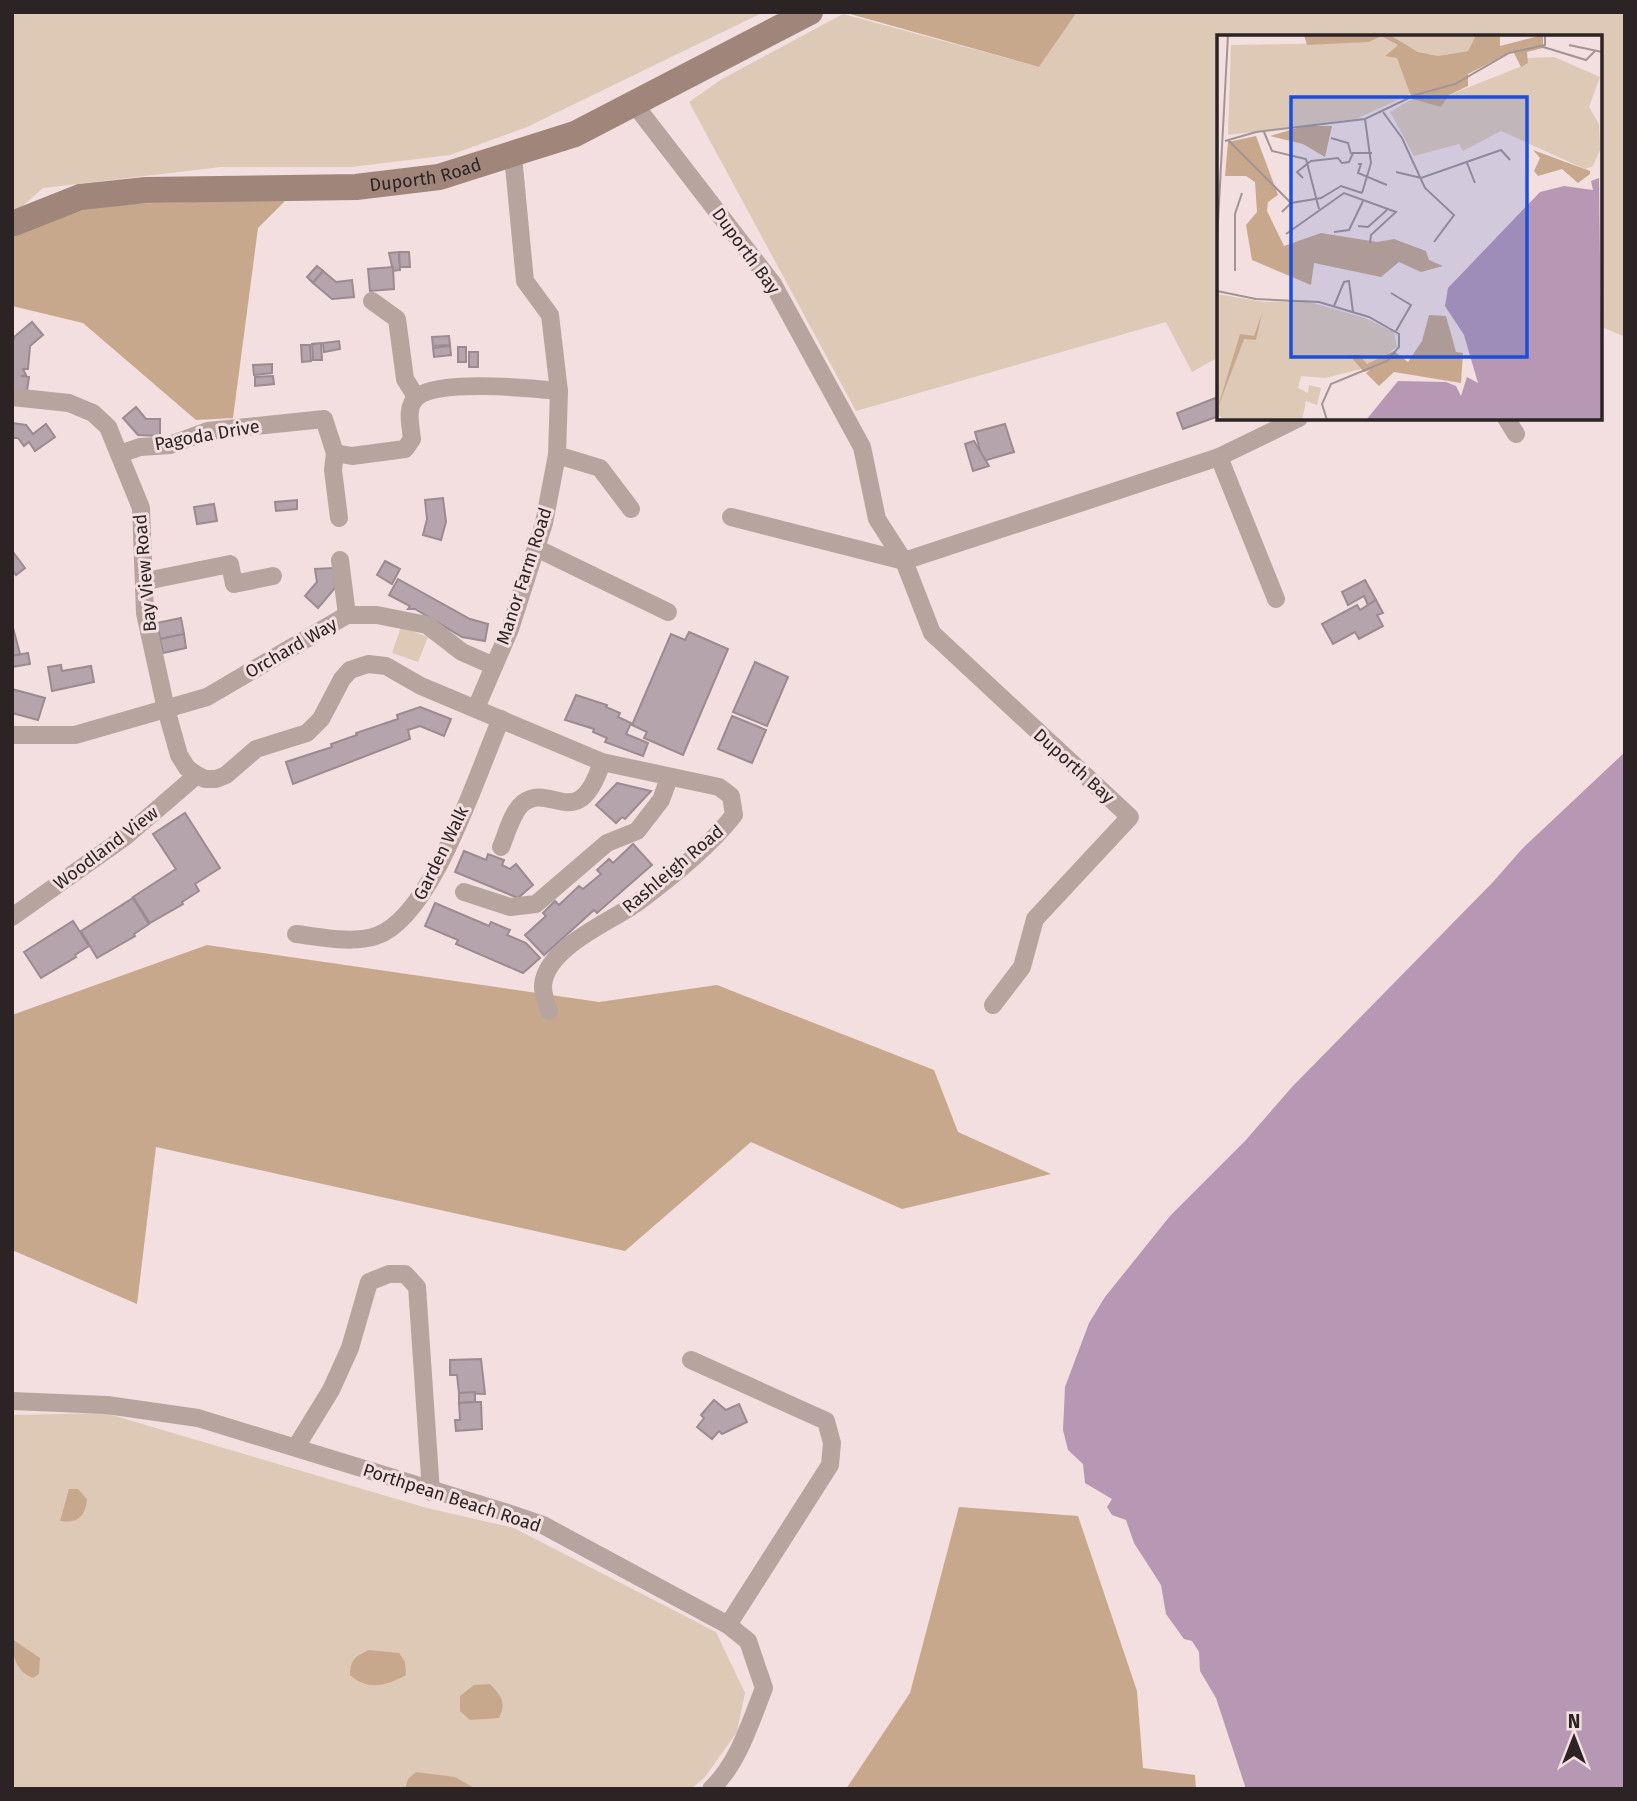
<svg xmlns="http://www.w3.org/2000/svg" width="1637" height="1801" viewBox="0 0 1637 1801" font-family="'Fira Sans',sans-serif">
	<style>
		.green { fill: #dec9b7 }
		.forest { fill: #c8a88c }
		.water { fill: #b697b4 }
		.building { fill: #b5a4ab; stroke: #9b8a91; stroke-width: 2 }
		.lines { fill: none; stroke-linecap: round; stroke-linejoin: round }
		.street { stroke: #b7a49e; stroke-width: 18 }
		.secondary { stroke: #a0857b; stroke-width: 26 }
		.labels { text-anchor: middle; dominant-baseline: central; stroke-width: 6; stroke-linejoin: round; paint-order: stroke }
		.street-label { font-size: 18px; fill: #2c2424; stroke: #f3dfdf }
		.inset-road { fill: none; stroke: #a39494; stroke-width: 2 }
		.view { fill: #1d4ed8; fill-opacity: 0.15; stroke: #1d4ed8; stroke-width: 3.5 }
		.inset-edge { fill: none; stroke: #2c2424; stroke-width: 3.5 }
	</style>
	<rect width="100%" height="100%" fill="#f3dfdf"/>
	<g class="green">
		<polygon points="12,12 764,12 527,127 450,155 351,167 221,167 43,188 19,209 12,209"/>
		<polygon points="1077,12 1625,12 1625,337 1600,326 1600,37 1219,37 1219,357 1192,372 1166,322 856,411 689,102 722,79 843,14 1039,67"/>
		<polygon points="401,627 428,637 418,662 392,653"/>
		<polygon points="105,1413 427,1508 514,1528 716,1632 745,1693 737,1732 705,1777 691,1789 12,1789 12,1415"/>
	</g>
	<g class="forest">
		<polygon points="843,12 1077,12 1039,67"/>
		<polygon points="287,199 258,228 233,418 196,420 83,323 12,306 12,238 88,205"/>
		<polygon points="207,945 599,1002 717,985 934,1070 958,1132 1051,1174 902,1209 751,1142 625,1251 156,1147 137,1304 12,1250 12,1015"/>
		<path d="M69,1489H78L87,1499C86,1516 77,1524 60,1521Z"/>
		<polygon points="959,1507 1078,1516 1137,1691 1143,1768 1195,1775 1196,1789 846,1789 910,1693"/>
		<path d="M12,1639L40,1658L39,1674L33,1678C16,1672 12,1655 12,1639Z"/>
		<path d="M369,1650L399,1653L405,1662L406,1675C386,1686 368,1691 350,1675C350,1659 356,1656 369,1650Z"/>
		<path d="M490,1684C501,1696 507,1702 499,1718L470,1720L460,1711V1696L474,1685Z"/>
		<polygon points="416,1772 455,1777 476,1789 405,1789 408,1779"/>
	</g>
	<polygon class="water" points="1625,752 1625,1789 1246,1789 1216,1698 1200,1671 1199,1652 1192,1641 1184,1639 1166,1614 1161,1585 1134,1543 1126,1520 1112,1515 1107,1507 1112,1499 1085,1483 1083,1464 1068,1450 1063,1430 1065,1387 1089,1323 1105,1297 1170,1216 1245,1141 1292,1087 1493,882 1522,849"/>
	<g class="building">
		<polygon points="399,252 400,270 393,271 389,253"/>
		<polygon points="399,252 409,252 410,267 400,267"/>
		<polygon points="317,266 323,271 313,283 307,277"/>
		<polygon points="393,267 394,289 370,291 368,269"/>
		<polygon points="323,271 336,282 352,280 354,297 332,299 313,283"/>
		<polygon points="32,322 43,335 30,346 28,369 23,369 26,375 21,376 29,377 27,391 12,390 12,344 14,337"/>
		<polygon points="449,336 450,345 433,346 432,337"/>
		<polygon points="339,341 340,349 324,352 323,343"/>
		<polygon points="321,343 322,360 313,360 312,344"/>
		<polygon points="301,345 310,345 311,361 302,362"/>
		<polygon points="450,346 451,355 434,357 433,348"/>
		<rect x="458" y="347" width="8" height="15"/>
		<rect x="469" y="352" width="9" height="15"/>
		<polygon points="272,364 272,373 254,375 253,365"/>
		<polygon points="273,376 274,384 255,386 255,377"/>
		<polygon points="1218,397 1219,416 1183,429 1177,413"/>
		<polygon points="136,407 146,419 160,419 160,436 138,435 123,418"/>
		<polygon points="12,423 26,425 33,434 46,424 55,437 35,451 29,442 24,446 18,438 12,438"/>
		<polygon points="1005,424 1014,452 983,461 975,432"/>
		<polygon points="974,441 989,466 973,471 965,444"/>
		<polygon points="443,498 446,522 441,540 423,535 427,519 425,500"/>
		<polygon points="297,500 297,509 276,511 275,502"/>
		<polygon points="214,504 217,521 197,524 194,507"/>
		<polygon points="13,552 25,568 16,575 12,570"/>
		<polygon points="385,561 400,569 392,584 377,575"/>
		<polygon points="334,568 335,588 318,608 305,596 317,582 315,569"/>
		<polygon points="398,579 470,619 488,624 485,641 462,637 415,609 408,609 410,606 389,595"/>
		<polygon points="1365,580 1376,600 1368,605 1364,596 1348,605 1342,592"/>
		<polygon points="1376,600 1383,613 1377,615 1383,626 1359,639 1355,632 1333,644 1322,624 1357,605 1360,610"/>
		<polygon points="181,618 184,634 160,639 157,623"/>
		<polygon points="12,624 20,654 12,656"/>
		<polygon points="689,632 728,649 683,755 644,738 647,732 632,725 671,634 685,640"/>
		<polygon points="184,634 186,648 163,653 160,639"/>
		<polygon points="28,653 30,664 12,667 12,656"/>
		<polygon points="755,662 788,677 767,726 733,712"/>
		<polygon points="61,665 62,671 91,666 94,682 52,691 48,667"/>
		<polygon points="12,689 45,698 38,720 12,713"/>
		<polygon points="576,695 607,705 606,707 620,713 618,717 631,723 626,734 648,743 643,756 605,742 607,738 593,732 594,729 565,720"/>
		<polygon points="420,707 451,719 444,736 420,726 408,730 410,739 293,784 286,762 332,747 331,744 357,735 356,733 398,719 397,715"/>
		<polygon points="732,716 766,730 752,763 718,749"/>
		<polygon points="617,783 651,791 625,819 622,817 616,823 596,805"/>
		<polygon points="185,813 220,868 195,884 199,891 182,902 183,904 150,923 133,897 176,869 153,834"/>
		<polygon points="633,844 652,865 597,913 594,910 544,955 525,935 546,916 543,913 555,901 559,905 579,886 583,889 601,874 597,870 609,859 613,863"/>
		<polygon points="464,851 486,860 488,854 504,860 502,865 510,869 516,864 533,885 518,898 455,872"/>
		<polygon points="133,898 149,924 134,934 135,936 97,958 81,931"/>
		<polygon points="435,903 489,926 491,922 510,930 507,935 526,943 540,958 523,973 456,944 458,940 425,926"/>
		<polygon points="73,921 89,946 75,955 76,957 41,978 24,952"/>
		<polygon points="481,1359 485,1394 459,1393 457,1375 450,1375 450,1360"/>
		<polygon points="475,1392 475,1402 459,1403 459,1393"/>
		<polygon points="714,1400 726,1410 739,1404 747,1422 722,1434 719,1431 712,1439 697,1427 704,1418 701,1415"/>
		<polygon points="475,1402 481,1402 482,1429 456,1431 455,1420 460,1420 459,1403"/>
	</g>
	<g class="lines">
		<g class="street">
			<polyline points="635,105 773,284 862,447 877,519 904,561 932,633 1130,817 1035,919 1022,967 993,1005"/>
			<polyline points="372,301 397,319 405,379 416,397"/>
			<path d="M12,397L69,403L93,413L108,427L141,508L145,613L166,709L179,755L187,768L197,775L205,779H216L226,775L256,749L307,733L321,719L342,679L350,670L368,664L386,666L421,686L602,762L719,787L731,796L734,815C708,848 672,877 638,902C611,922 547,946 543,985C542,992 547,1004 549,1011"/>
			<polyline points="1506,418 1516,434"/>
			<polyline points="335,453 333,470 339,518"/>
			<path d="M120,454L140,447L170,445L208,431L324,419L335,453L352,456L405,449L412,439C411,426 405,407 417,397C439,379 530,388 559,391"/>
			<polyline points="557,455 600,468 631,509"/>
			<polyline points="1219,457 1276,599"/>
			<polyline points="731,517 904,561 1219,457 1299,418"/>
			<polyline points="536,548 668,612"/>
			<polyline points="340,560 347,615"/>
			<polyline points="146,581 230,564 234,584 273,576"/>
			<polyline points="476,708 510,629 544,523 557,455 559,391 550,315 525,281 513,156"/>
			<polyline points="12,735 75,735 207,697 347,615 377,615 427,625 462,652 494,666"/>
			<path d="M501,847C507,833 512,812 523,803C551,781 578,836 602,762"/>
			<polyline points="464,892 510,907 536,904 607,843 637,831 661,800 669,778"/>
			<polyline points="12,917 125,837 197,775"/>
			<path d="M296,934C322,937 351,944 376,936C433,917 477,773 501,719"/>
			<polyline points="691,1360 826,1421 832,1443 830,1465 728,1625"/>
			<path d="M12,1401L107,1405L198,1418L511,1514L543,1525L728,1625L748,1641L764,1688C751,1721 738,1764 711,1789"/>
			<polyline points="296,1447 331,1390 350,1348 369,1282 389,1274 405,1274 417,1287 431,1492"/>
		</g>
		<path class="secondary" id="s1" d="M12,224L80,197L146,190L356,187L439,177L575,134L810,12"/>
	</g>
	<g class="labels">
		<g class="street-label">
			<text stroke="none"><textPath href="#s1" startOffset="420">Duporth Road</textPath></text>
			<text transform="translate(746 251) rotate(54)">Duporth Bay</text>
			<text transform="translate(207 435) rotate(-10)">Pagoda Drive</text>
			<text transform="translate(145 573) rotate(-95)">Bay View Road</text>
			<text transform="translate(524 576) rotate(-72)">Manor Farm Road</text>
			<text transform="translate(291 648) rotate(-30)">Orchard Way</text>
			<text transform="translate(1074 766) rotate(42)">Duporth Bay</text>
			<text transform="translate(106 848) rotate(-37)">Woodland View</text>
			<text transform="translate(441 853) rotate(-64)">Garden Walk</text>
			<text transform="translate(673 869) rotate(-40)">Rashleigh Road</text>
			<text transform="translate(452 1498) rotate(18)">Porthpean Beach Road</text>
		</g>
	</g>
	<g transform="translate(1217 35)">
		<rect width="385" height="385" fill="#f3dfdf"/>
		<path d="M173,0H259L251,16L221,21L201,17ZM164,1L181,10L169,20L180,23L196,58L139,84L11,100L14,10L134,8ZM337,22L383,42L372,72L382,89L383,115L376,131L368,134L284,96L246,116L242,109L197,121L173,77L195,64L224,72L232,60L310,29V23ZM0,259L47,267L89,266L148,283L177,297L180,312L152,332L108,343L84,341L81,353L91,358L92,350L104,353L100,370L89,366L85,385H7L0,378Z" fill="#dec9b7"/>
		<path d="M87,0H173L201,17L221,21L251,16L259,0H283V11L326,0V13L310,17L311,28L304,32L296,16L251,39V51L232,60L224,72L195,64L180,23L168,21L181,10L164,1L152,7L90,10ZM87,91H115L108,122L86,109L53,101ZM39,101L61,160L51,167L50,176L67,211L104,198L160,207L177,204L209,216L212,225L226,231L204,237L182,227L164,242L97,228L94,250L35,225L29,190L40,177L38,147L29,141H8L11,107ZM316,115L373,136V139L361,148L345,134L321,141L317,136L323,123ZM45,278L39,305L27,304L0,375L23,299L37,301ZM212,280L229,281L239,317L246,318L244,348L177,337L162,351L149,338L153,335L147,337L132,320H142L150,329L177,316L191,327L205,306Z" fill="#c8a88c"/>
		<path d="M382,143L385,385H149L181,346L229,347L239,351L244,361L250,342L261,348L247,300L228,271L231,253L323,157L347,151L376,155L374,146Z" fill="#b697b4"/>
		<path class="inset-road" d="M352,10L385,17M323,11L369,25L379,15M166,77L185,103L208,153L237,180L217,207M47,97L55,116L89,124L102,174M114,103L131,108L134,119M11,105L74,168M8,106L39,97L148,84L198,60L238,49L292,18L328,10V0M250,128L258,148M141,129H144L141,138L170,150M179,137L204,143L284,115L293,125M86,143L80,137L94,126L121,123L125,128L132,127L136,118H155M145,158L154,128L148,84M65,177L74,168L104,163L124,151L145,158M141,191L151,192L170,175M117,197L132,195L146,166M69,199L127,158L179,177L154,200L153,208M0,205L11,0M18,236V179L25,158M0,256L39,264L102,267L152,282L182,299V312L170,326L114,349L105,369L110,385M174,258L194,270L179,296M117,271L127,247L132,246L136,277"/>
		<path class="view" d="M74,62H310V322H74Z"/>
		<rect width="385" height="385" class="inset-edge"/>
	</g>
	<rect width="1637" height="1801" fill="none" stroke="#2c2424" stroke-width="28"/>
	<g transform="translate(1574 1738)" stroke="#f3dfdf" stroke-width="5" paint-order="stroke">
	<path d="M0-5L12 26L0 18L-12 26Z" fill="#2c2424"/>
	<text y="-10" font-size="19" font-weight="bold" text-anchor="middle" fill="#2c2424">N</text>
	</g>
</svg>
